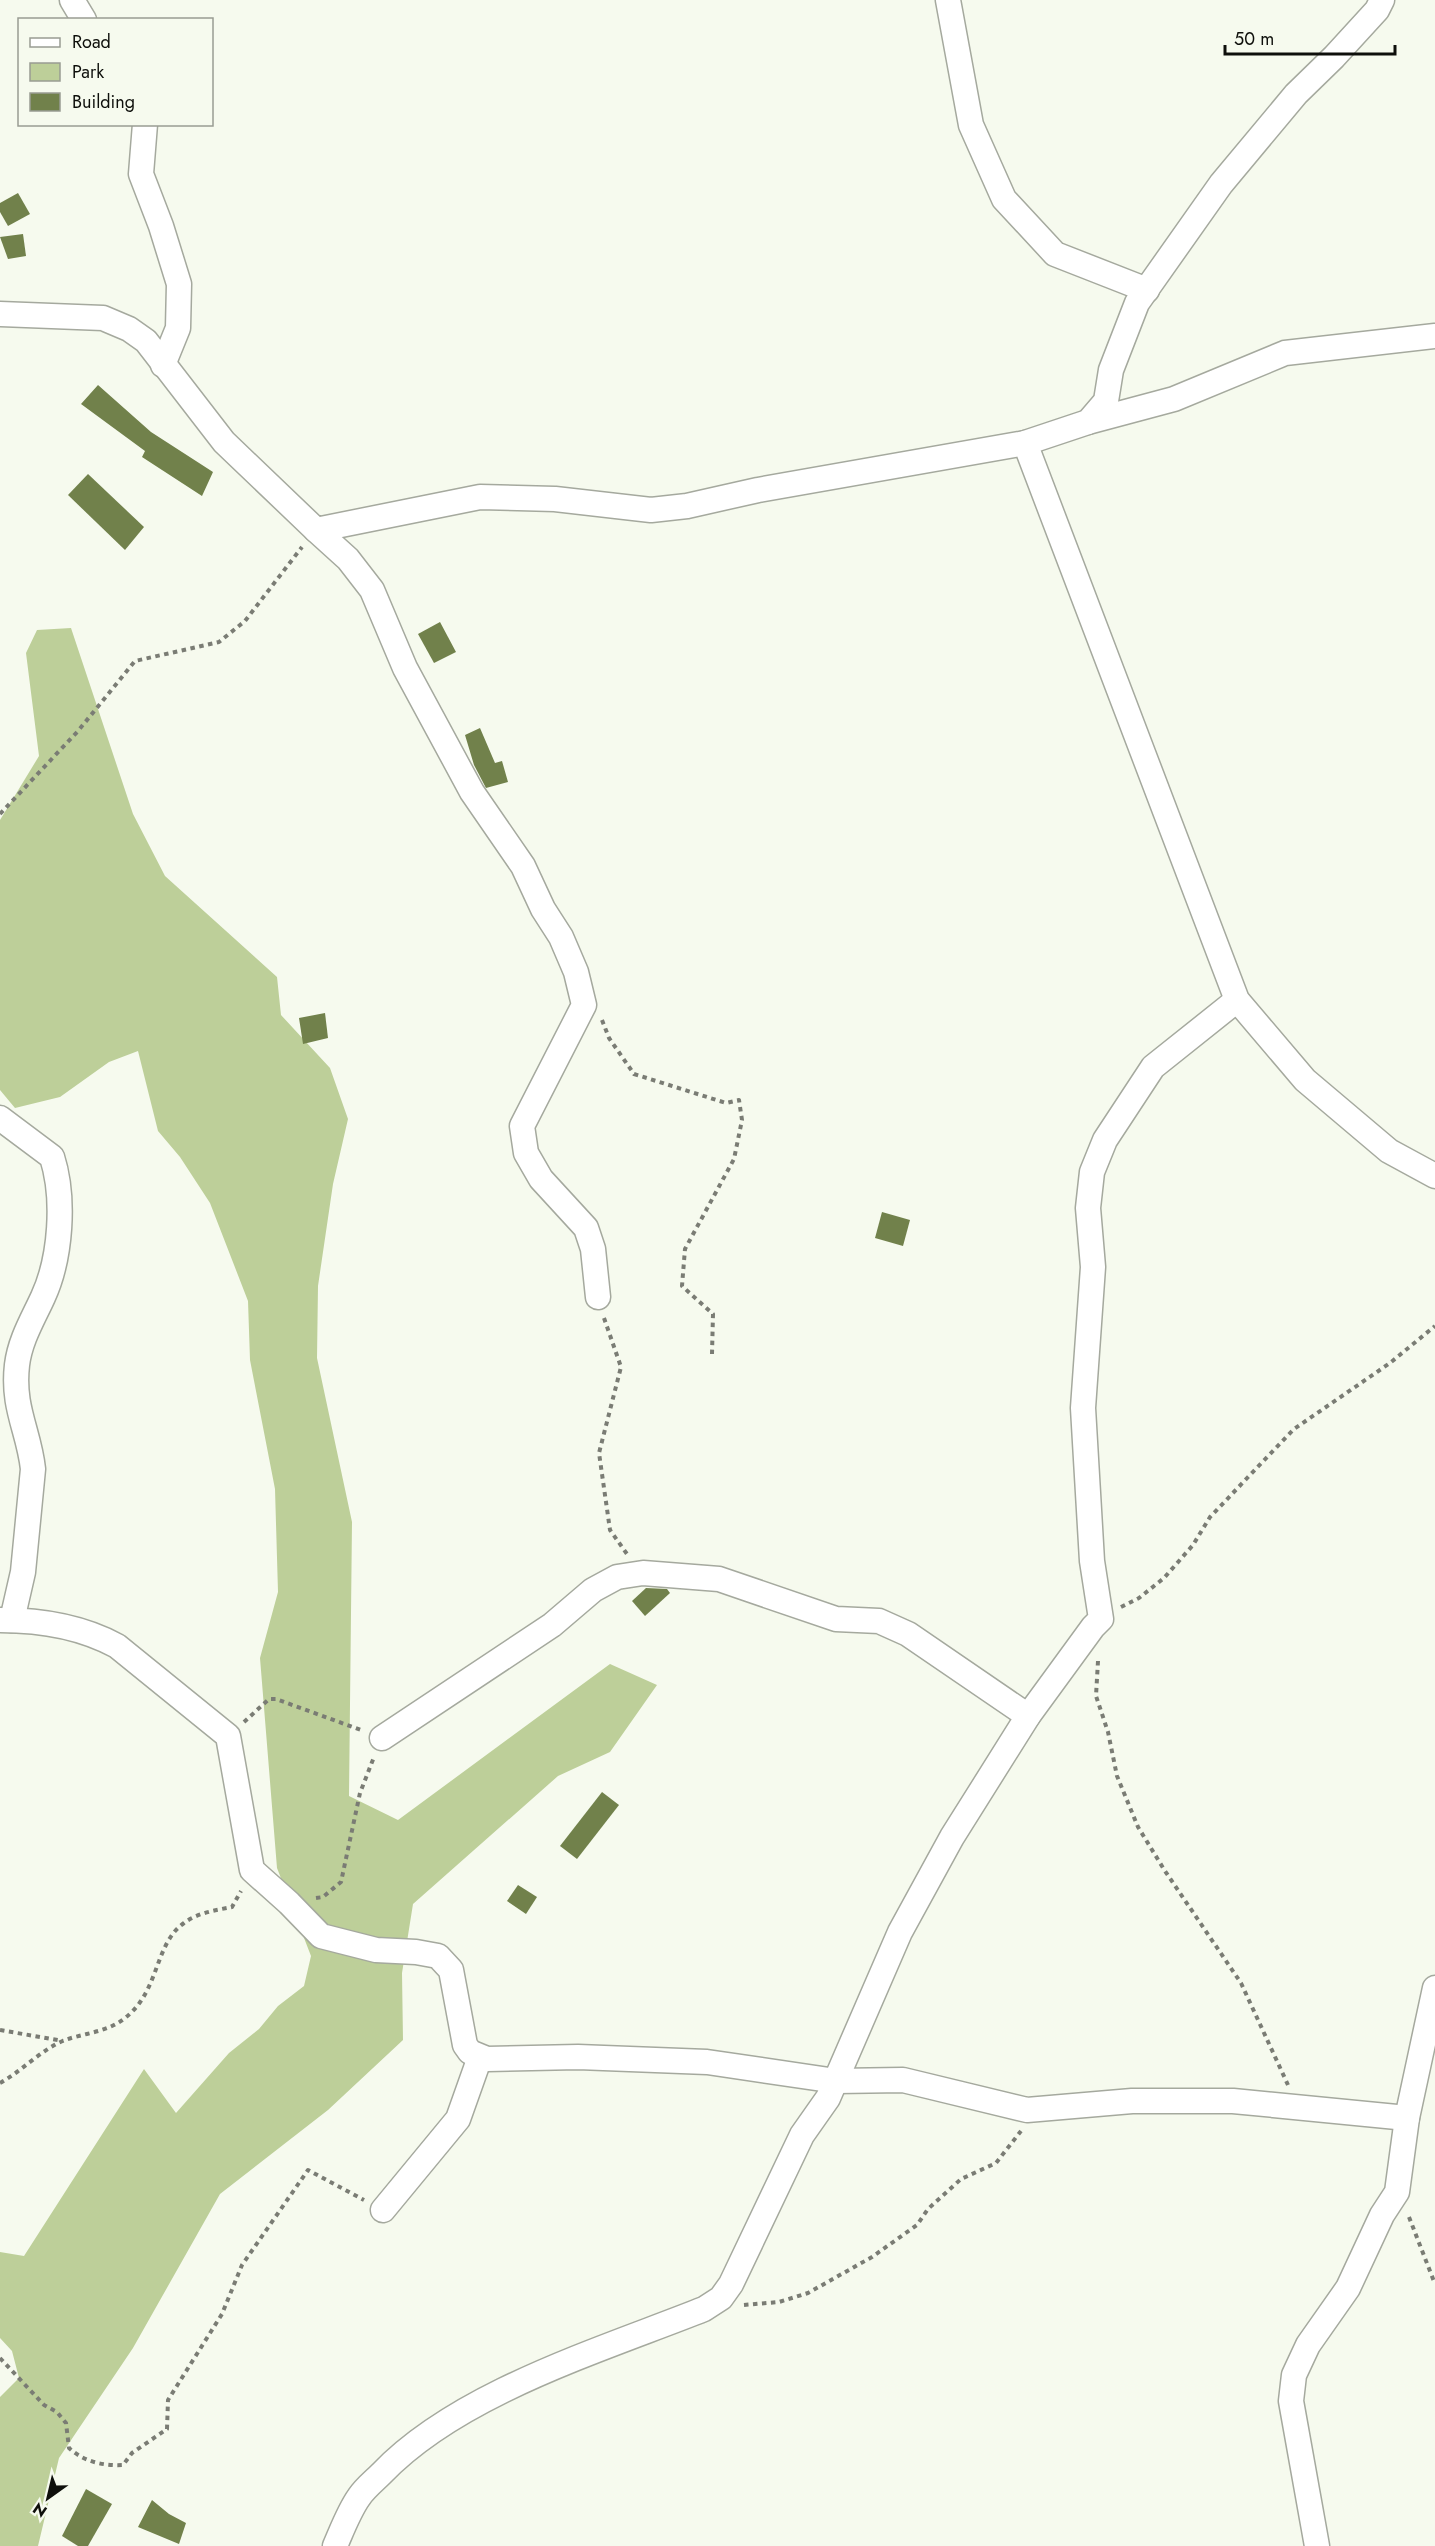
<svg xmlns="http://www.w3.org/2000/svg" width="1435" height="2546" viewBox="0 0 1435 2546" font-family="Jost,sans-serif">
	<style>
		.green { fill: #bdcf99 }
		.building { fill: #71814b }
		.lines { fill: none; stroke-linecap: round; stroke-linejoin: round }
		.street-casing { stroke: #a5a99e; stroke-width: 27 }
		.path { stroke: #7a7c74; stroke-width: 4; stroke-dasharray: 4.5 4.5; stroke-linecap: butt }
		.street { stroke: #fff; stroke-width: 24 }
	</style>
	<rect width="100%" height="100%" fill="#f6faee"/>
	<polygon class="green" points="71,628 133,814 165,876 277,977 281,1015 330,1068 348,1119 333,1184 318,1286 317,1358 352,1522 349,1796 398,1820 610,1664 657,1685 610,1752 558,1776 413,1904 402,1973 403,2040 328,2110 220,2194 133,2348 59,2458 38,2546 0,2546 0,2397 19,2378 12,2351 0,2338 0,2252 24,2256 144,2069 176,2113 229,2053 259,2029 278,2006 304,1986 311,1956 277,1868 260,1658 278,1592 275,1489 250,1360 248,1301 210,1203 180,1157 158,1131 138,1051 109,1062 60,1097 15,1108 0,1090 0,820 39,756 26,653 37,630"/>
	<g class="building">
		<polygon points="18,193 30,214 8,226 0,212 0,203"/>
		<polygon points="23,234 26,256 8,259 0,237"/>
		<polygon points="98,385 151,432 213,472 202,496 142,457 145,451 81,404"/>
		<polygon points="88,474 144,527 125,550 68,495"/>
		<polygon points="440,622 456,652 434,663 418,634"/>
		<polygon points="480,728 495,763 502,761 508,782 486,788 474,765 465,735"/>
		<polygon points="325,1013 328,1038 303,1044 299,1018"/>
		<polygon points="882,1212 910,1220 903,1246 875,1238"/>
		<polygon points="646,1588 667,1589 670,1593 645,1616 632,1601"/>
		<polygon points="602,1792 619,1805 577,1859 560,1846"/>
		<polygon points="518,1885 537,1897 526,1914 507,1901"/>
		<polygon points="86,2489 112,2504 88,2546 78,2546 62,2536"/>
		<polygon points="152,2500 169,2514 186,2523 179,2544 138,2527"/>
	</g>
	<g class="lines">
		<g class="street-casing">
			<g id="street">
				<polyline points="72,0 84,20"/>
				<polyline points="948,0 971,125 1004,199 1055,254 1147,290"/>
				<polyline points="145,124 141,174 161,226 179,284 178,328 163,365"/>
				<polyline points="0,314 103,318 129,329 146,341 224,442 316,530 480,497 555,499 651,510 687,506 758,490 1025,443 1088,422 1106,401 1111,370 1137,303 1221,184 1296,94 1334,57 1377,10 1382,0"/>
				<polyline points="1088,422 1174,399 1285,353 1435,336"/>
				<polyline points="1025,443 1237,1000 1305,1080 1389,1151 1435,1176"/>
				<polyline points="316,530 348,559 372,590 405,668 472,792 523,866 543,909 561,937 576,972 584,1005 522,1126 526,1153 541,1179 586,1228 593,1249 598,1297"/>
				<path d="M0,1118L52,1157C65,1198 61,1258 43,1297C33,1319 20,1340 17,1365C12,1408 29,1431 33,1469L23,1572L12,1620"/>
				<path d="M0,1620C40,1620 82,1627 117,1646L228,1736L252,1870L289,1903L321,1936L376,1950L416,1952L438,1956L451,1970L465,2045L470,2052L487,2059L578,2057L707,2062L836,2081L903,2080L1027,2110L1132,2101H1233L1407,2118"/>
				<polyline points="382,1738 552,1625 593,1590 617,1577 643,1573 719,1579 836,1619 879,1621 908,1634 1028,1716"/>
				<polyline points="383,2210 458,2119 480,2057"/>
				<path d="M335,2546C342,2530 349,2511 359,2497C365,2488 374,2481 381,2474C458,2393 601,2350 704,2309L721,2298L731,2284L802,2135L828,2098L900,1932L952,1837L1028,1716L1093,1627L1101,1619L1092,1561L1083,1408L1093,1267L1088,1208L1092,1172L1105,1140L1153,1067L1237,1000"/>
				<polyline points="1317,2546 1291,2401 1294,2375 1308,2345 1348,2288 1382,2215 1397,2192 1407,2118 1435,1988"/>
			</g>
		</g>
		<g class="path">
			<polyline points="0,814 78,731 135,661 219,642 245,621 302,547"/>
			<polyline points="602,1020 609,1038 634,1074 726,1103 739,1100 742,1120 734,1159 685,1249 682,1286 713,1314 712,1354"/>
			<polyline points="604,1318 621,1367 599,1453 610,1530 627,1554"/>
			<polyline points="1121,1607 1139,1598 1164,1578 1193,1545 1210,1517 1294,1429 1390,1363 1435,1326"/>
			<polyline points="1098,1661 1096,1696 1108,1732 1117,1776 1138,1827 1165,1871 1241,1983 1288,2085"/>
			<polyline points="244,1722 269,1699 276,1699 361,1730"/>
			<polyline points="316,1898 323,1897 341,1882 360,1793 374,1757"/>
			<polyline points="0,2030 63,2041"/>
			<path d="M0,2083C22,2071 42,2049 65,2040C85,2033 108,2032 125,2018C160,1991 154,1944 184,1923C197,1913 216,1910 232,1907L241,1891"/>
			<polyline points="1409,2217 1435,2284"/>
			<polyline points="744,2305 779,2302 808,2293 872,2257 917,2225 928,2209 961,2179 996,2163 1021,2131"/>
			<path d="M0,2358L44,2405L57,2412L66,2423L69,2448C84,2462 104,2466 123,2465L132,2453L167,2429L168,2400L222,2314L242,2265L308,2170L364,2200"/>
		</g>
		<use href="#street" class="street"/>
	</g>
	<rect x="18" y="18" width="195" height="108" fill="#f6faee" stroke="#999c93" stroke-width="1.5"/>
	<rect x="30" y="38" width="30" height="9" fill="#ffffff" stroke="#999c93" stroke-width="1.5"/>
	<text x="72" y="48" font-size="18" fill="#0e0f0b">Road</text>
	<rect x="30" y="63" width="30" height="18" fill="#bdcf99" stroke="#999c93" stroke-width="1.5"/>
	<text x="72" y="78" font-size="18" fill="#0e0f0b">Park</text>
	<rect x="30" y="93" width="30" height="18" fill="#71814b" stroke="#999c93" stroke-width="1.5"/>
	<text x="72" y="108" font-size="18" fill="#0e0f0b">Building</text>
	<g transform="translate(48 2498) rotate(214)" stroke="#f6faee" stroke-width="4.5" paint-order="stroke">
	<path d="M0-4.5L10 22L0 15L-10 22Z" fill="#0e0f0b"/>
	<text y="-9" font-size="16" font-weight="bold" text-anchor="middle" fill="#0e0f0b">N</text>
	</g>
	<path d="M1225 45v9h170v-9" fill="none" stroke="#0e0f0b" stroke-width="3"/>
	<text x="1234" y="45" font-size="18" fill="#0e0f0b" stroke="#f6faee" stroke-width="4.5" paint-order="stroke">50 m</text>
</svg>
